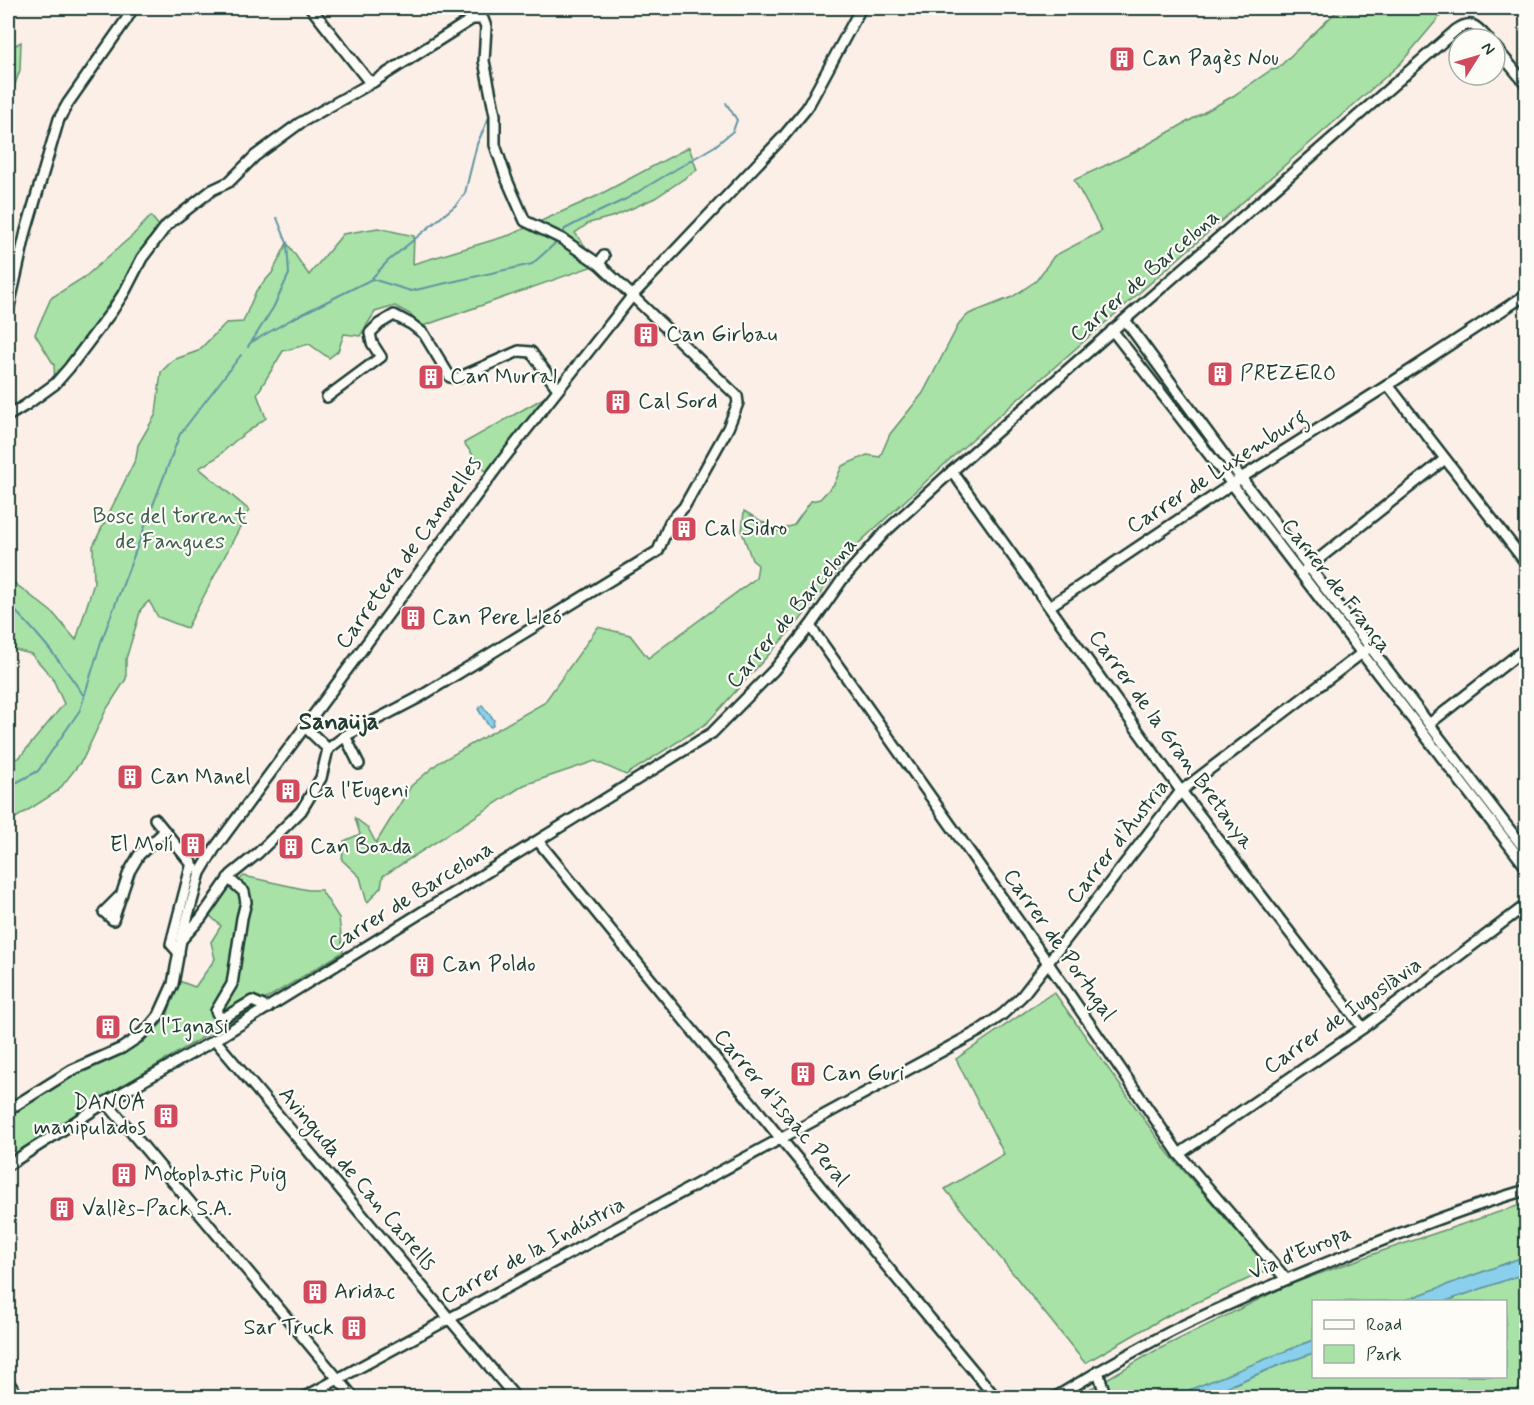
<svg xmlns="http://www.w3.org/2000/svg" width="1534" height="1405" viewBox="0 0 1534 1405" font-family="Mynerve,sans-serif">
	<style>
		.green { fill: #a8e2a7; stroke: #64906e; stroke-width: 1.5 }
		.water { fill: #8acfec; stroke: #5f95a2; stroke-width: 1.5 }
		.lines { fill: none; stroke-linecap: round; stroke-linejoin: round }
		.stream { stroke: #5f95a2; stroke-width: 2 }
		.minor-casing { stroke: #1f3d34; stroke-width: 14 }
		.minor { stroke: #fdfcf7; stroke-width: 9 }
		.labels { text-anchor: middle; dominant-baseline: central; stroke-width: 4.5; stroke-linejoin: round; paint-order: stroke }
		.poi-label { font-size: 22px; fill: #1f3d34; stroke: #fdfcf7; text-anchor: start }
		.street-label { font-size: 22px; fill: #1f3d34; stroke: #fdfcf7 }
		.park-label { font-size: 22px; fill: #3a5e4b; stroke: #fdfcf7 }
		.neighbourhood-label { font-size: 24px; font-weight: bold; fill: #1f3d34; stroke: #fdfcf7 }
	</style>
	<rect width="100%" height="100%" fill="#fbefe7"/>
	<filter id="ink" filterUnits="userSpaceOnUse"><feTurbulence type="fractalNoise" baseFrequency=".0167" numOctaves="2"/><feDisplacementMap in="SourceGraphic" scale="12" xChannelSelector="R" yChannelSelector="G"/><feConvolveMatrix kernelMatrix="1 2 1 2 8 2 1 2 1" color-interpolation-filters="sRGB"/></filter>
	<g filter="url(#ink)">
		<g class="green">
			<polygon points="1340,8 1447,8 1400,64 959,451 859,543 800,620 707,723 626,775 595,761 524,785 383,876 381,887 367,903 360,877 342,860 344,841 360,834 355,818 368,828 376,843 411,786 438,763 544,703 598,627 630,635 648,658 756,578 758,565 752,560 742,532 744,511 778,531 794,525 811,501 820,499 834,484 842,466 867,455 880,457 890,434 923,393 960,322 969,314 1012,297 1036,281 1054,256 1102,231 1074,180 1134,152 1233,96 1271,70 1277,69"/>
			<polygon points="21,42 20,70 8,104 8,49"/>
			<polygon points="689,147 697,170 655,198 615,216 589,223 575,233 599,264 420,327 410,314 395,306 375,312 360,336 344,334 338,351 329,358 309,344 283,351 257,394 266,418 235,441 216,458 199,468 249,510 187,628 158,617 149,601 141,609 126,659 126,679 106,710 83,759 58,791 8,823 8,760 19,758 64,704 52,677 31,654 16,650 8,643 8,578 53,613 76,640 94,583 93,546 136,458 138,445 156,414 161,372 173,360 198,351 226,323 243,322 256,291 272,273 287,243 309,275 343,234 378,228 414,236 413,264 510,235 597,196"/>
			<polygon points="151,216 163,231 112,311 55,384 54,365 35,334 51,298 86,276 133,235"/>
			<polygon points="547,396 488,475 464,443"/>
			<polygon points="244,876 308,890 321,890 339,918 343,952 101,1099 8,1159 8,1117 43,1094 91,1067 143,1042 166,1019 179,981 195,987 215,959 211,942 221,926 208,914 222,895"/>
			<polygon points="1054,992 1168,1153 1270,1269 1167,1316 1085,1363 945,1189 1004,1154 956,1059"/>
			<polygon points="1526,1203 1526,1256 1403,1301 1314,1302 1313,1340 1172,1397 1074,1398 1153,1352 1286,1286 1382,1251"/>
			<polygon points="1526,1273 1526,1397 1375,1398 1372,1393 1365,1398 1202,1398 1277,1366 1313,1353 1314,1376 1506,1376 1506,1302 1446,1301"/>
		</g>
		<g class="water">
			<polygon points="482,705 494,720 493,725 491,727 488,725 478,709"/>
			<polygon points="1526,1256 1526,1273 1446,1301 1403,1301"/>
			<polygon points="1313,1340 1313,1353 1277,1366 1202,1397 1172,1397"/>
		</g>
		<g class="lines">
			<g class="stream">
				<polyline points="485,16 487,8"/>
				<polyline points="480,58 479,44 482,31"/>
				<polyline points="562,235 565,229 594,214 626,199 715,146 733,131 737,120 726,103"/>
				<polyline points="372,278 388,261 456,205 465,193 477,144 490,115 481,69"/>
				<polyline points="252,341 273,308 289,274 287,243 277,218"/>
				<polyline points="248,347 250,343 292,319 372,279 411,291 532,264 559,240"/>
				<path d="M8,604C37,631 61,662 84,696"/>
				<polyline points="8,787 38,771 80,710 101,642 180,434 241,355"/>
			</g>
			<g class="minor-casing">
				<g id="minor">
					<polyline points="311,8 367,79 373,82"/>
					<polyline points="1495,47 1526,84"/>
					<polyline points="8,311 26,231 59,119 68,103 126,20 133,8"/>
					<polyline points="1125,320 1241,478 1526,851"/>
					<polyline points="1112,330 1232,484 1526,867"/>
					<polyline points="1388,385 1526,563"/>
					<polyline points="327,397 381,357 372,343 370,333 379,324 394,315 411,324 424,334 450,377 458,378 519,351 531,352 558,389"/>
					<polyline points="8,416 26,405 55,384 69,368 112,311 125,291 142,258 167,225 212,190 229,182 255,156 300,123 373,82 472,19 483,19 486,27 484,61 495,115 495,145 507,180 525,221 562,239 599,264"/>
					<polyline points="952,471 1181,791 1363,1028"/>
					<polyline points="1306,569 1445,459"/>
					<polyline points="1050,606 1241,478 1388,385 1521,298 1526,293"/>
					<polyline points="810,626 1048,963 1179,1154 1286,1279"/>
					<polyline points="1429,724 1526,648"/>
					<polyline points="305,727 328,749 345,736 418,698 658,551 670,522 684,507 728,428 738,403 737,396 599,264 604,256"/>
					<polyline points="345,736 359,764"/>
					<polyline points="155,819 194,867"/>
					<polyline points="538,841 781,1139 996,1398"/>
					<polyline points="228,878 244,892 246,902 242,918 232,984 216,1011 219,1017 225,1017 252,1001 268,1008"/>
					<polyline points="122,894 104,912 113,920 129,872 139,855 165,831"/>
					<polyline points="182,939 201,918 231,875 258,853 301,811 321,778 328,749"/>
					<polyline points="179,953 171,944 192,863"/>
					<polyline points="215,1040 516,1398"/>
					<polyline points="106,1102 354,1398"/>
					<polyline points="8,1110 72,1070 122,1048 137,1038 150,1026 159,1015 173,984 181,940 200,873 215,848 501,462 633,295 783,137 807,108 861,8"/>
					<polyline points="1179,1154 1363,1028 1526,905"/>
					<path d="M8,1165L106,1102L215,1040L712,733L774,670L810,626L842,580L884,533L952,471L1456,30C1472,19 1477,27 1488,39"/>
					<polyline points="1098,1371 1106,1398"/>
					<polyline points="8,1382 20,1398"/>
					<polyline points="303,1398 979,1031 1003,1014 1022,996 1181,791 1370,647"/>
					<path d="M1054,1398C1097,1372 1141,1346 1186,1324C1237,1300 1289,1278 1341,1257C1402,1232 1464,1208 1526,1190"/>
				</g>
			</g>
			<use href="#minor" class="minor"/>
		</g>
	</g>
	<defs>
		<g id="building-square" transform="scale(1.35)"><rect x="-9" y="-9" width="18" height="18" rx="4" fill="#d1495b" stroke="#fdfcf7"/><path d="M-4-6H4V6H1V3H-1V6H-4ZM-2.5-4.3h1.7v1.8h-1.7ZM.8-4.3h1.7v1.8H.8ZM-2.5-1h1.7V.8h-1.7ZM.8-1h1.7V.8H.8Z" fill="#fff"/></g>
	</defs>
	<g fill-rule="evenodd">
		<use href="#building-square" x="1122" y="59"/>
		<use href="#building-square" x="646" y="335"/>
		<use href="#building-square" x="1220" y="374"/>
		<use href="#building-square" x="431" y="377"/>
		<use href="#building-square" x="618" y="402"/>
		<use href="#building-square" x="684" y="529"/>
		<use href="#building-square" x="413" y="618"/>
		<use href="#building-square" x="130" y="777"/>
		<use href="#building-square" x="288" y="791"/>
		<use href="#building-square" x="193" y="845"/>
		<use href="#building-square" x="291" y="847"/>
		<use href="#building-square" x="422" y="965"/>
		<use href="#building-square" x="108" y="1027"/>
		<use href="#building-square" x="803" y="1074"/>
		<use href="#building-square" x="166" y="1116"/>
		<use href="#building-square" x="124" y="1175"/>
		<use href="#building-square" x="62" y="1209"/>
		<use href="#building-square" x="315" y="1292"/>
		<use href="#building-square" x="354" y="1328"/>
	</g>
	<g class="labels">
		<g class="poi-label">
			<text x="1142" y="59">Can Pagès Nou</text>
			<text x="666" y="335">Can Girbau</text>
			<text x="1240" y="374">PREZERO</text>
			<text x="450" y="377">Can Murral</text>
			<text x="638" y="402">Cal Sord</text>
			<text x="704" y="529">Cal Sidro</text>
			<text x="432" y="618">Can Pere Lleó</text>
			<text x="150" y="777">Can Manel</text>
			<text x="308" y="791">Ca l'Eugeni</text>
			<text x="174" y="845" text-anchor="end">El Molí</text>
			<text x="310" y="847">Can Boada</text>
			<text x="442" y="965">Can Poldo</text>
			<text x="128" y="1027">Ca l'Ignasi</text>
			<text x="822" y="1074">Can Guri</text>
			<text x="146" y="1103" text-anchor="end">DANOA<tspan x="146" dy="25">manipulados</tspan></text>
			<text x="144" y="1175">Motoplastic Puig</text>
			<text x="82" y="1209">Vallès-Pack S.A.</text>
			<text x="334" y="1292">Aridac</text>
			<text x="334" y="1328" text-anchor="end">Sar Truck</text>
		</g>
		<g class="street-label">
			<text transform="translate(1145 276) rotate(-41)">Carrer de Barcelona</text>
			<text transform="translate(1217 472) rotate(-33)">Carrer de Luxemburg</text>
			<text transform="translate(409 553) rotate(-54)">Carretera de Canovelles</text>
			<text transform="translate(1336 586) rotate(52)">Carrer de França</text>
			<text transform="translate(792 613) rotate(-50)">Carrer de Barcelona</text>
			<text transform="translate(1171 740) rotate(54)">Carrer de la Gran Bretanya</text>
			<text transform="translate(1118 842) rotate(-52)">Carrer d'Àustria</text>
			<text transform="translate(411 897) rotate(-32)">Carrer de Barcelona</text>
			<text transform="translate(1059 945) rotate(55)">Carrer de Portugal</text>
			<text transform="translate(1343 1016) rotate(-35)">Carrer de Iugoslàvia</text>
			<text transform="translate(781 1108) rotate(50)">Carrer d'Isaac Peral</text>
			<text transform="translate(357 1179) rotate(50)">Avinguda de Can Castells</text>
			<text transform="translate(533 1251) rotate(-28)">Carrer de la Indústria</text>
			<text transform="translate(1300 1253) rotate(-23)">Via d'Europa</text>
		</g>
		<g class="park-label">
			<text x="170" y="517">Bosc del torrent<tspan x="170" dy="25">de Fangues</tspan></text>
		</g>
		<g class="neighbourhood-label">
			<text x="339" y="722">Sanaüja</text>
		</g>
	</g>
	<rect width="1534" height="1405" fill="none" stroke="#fdfcf7" stroke-width="30"/>
	<rect x="15" y="15" width="1504" height="1375" fill="none" stroke="#1f3d34" stroke-width="2" filter="url(#ink)"/>
	<rect x="1312" y="1300" width="195" height="78" fill="#fdfcf7" stroke="#a4b0a9" stroke-width="1.5"/>
	<rect x="1324" y="1320" width="30" height="9" fill="#fdfcf7" stroke="#a4b0a9" stroke-width="1.5"/>
	<text x="1366" y="1330" font-size="18" fill="#1f3d34">Road</text>
	<rect x="1324" y="1345" width="30" height="18" fill="#a8e2a7" stroke="#a4b0a9" stroke-width="1.5"/>
	<text x="1366" y="1360" font-size="18" fill="#1f3d34">Park</text>
	<g transform="translate(1477 57) rotate(53)"><circle r="28" fill="#fdfcf7" stroke="#a4b0a9" stroke-width="1.5"/>
	<path d="M0-4.5L10 22L0 15L-10 22Z" fill="#d1495b"/>
	<text y="-9" font-size="16" font-weight="bold" text-anchor="middle" fill="#1f3d34">N</text>
	</g>
</svg>
